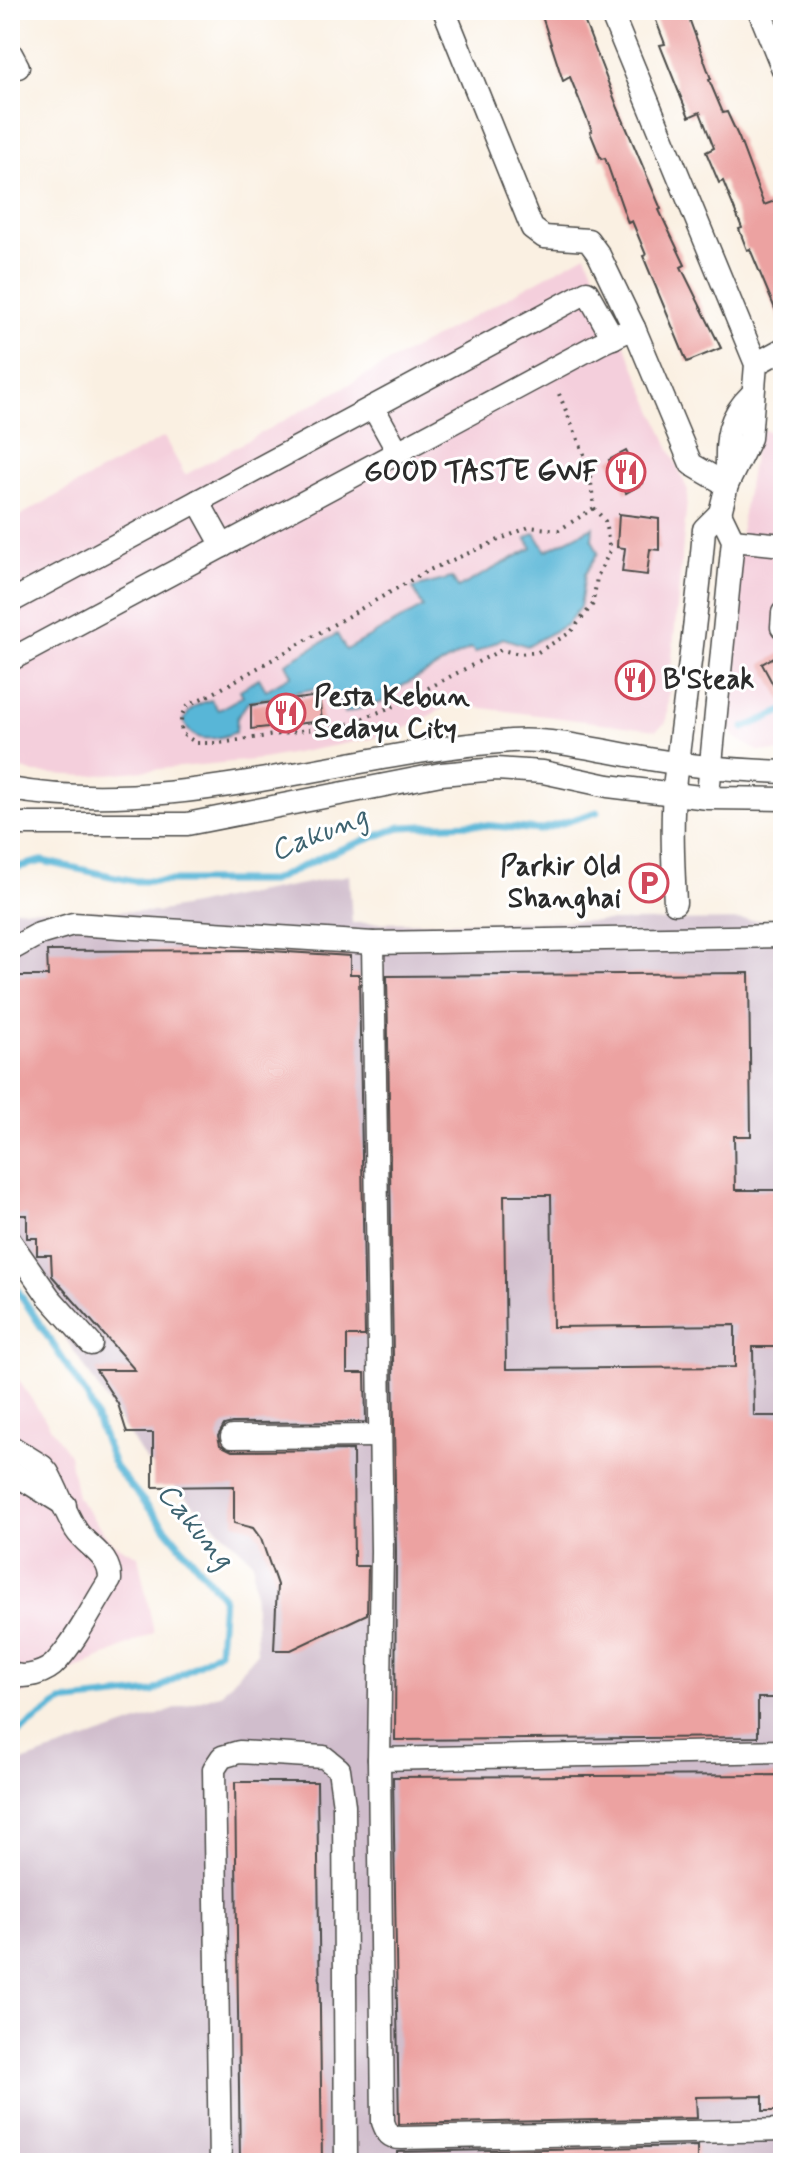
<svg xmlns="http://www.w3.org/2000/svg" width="793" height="2173" viewBox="0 0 793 2173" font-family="Mynerve,sans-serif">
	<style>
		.built { fill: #f4cfdc }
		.industrial { fill: #d0bdcc }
		.water { fill: #59b6d7; stroke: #427081; stroke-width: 2 }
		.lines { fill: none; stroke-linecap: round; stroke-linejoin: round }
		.stream { stroke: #59b6d7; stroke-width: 7 }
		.building { fill: #eca2a1; fill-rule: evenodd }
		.minor-casing { stroke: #4a4946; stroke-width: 25 }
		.path { stroke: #4a4946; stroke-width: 4; stroke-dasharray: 2 6; stroke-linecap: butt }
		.minor { stroke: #fff; stroke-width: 22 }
		.labels { text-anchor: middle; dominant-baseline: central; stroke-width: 6; stroke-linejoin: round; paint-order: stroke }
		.poi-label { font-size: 28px; font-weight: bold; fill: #2b2b2b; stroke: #fff; text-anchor: end }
		.water-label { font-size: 30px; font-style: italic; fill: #3d6370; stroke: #fff }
	</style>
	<rect width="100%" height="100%" fill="#fff"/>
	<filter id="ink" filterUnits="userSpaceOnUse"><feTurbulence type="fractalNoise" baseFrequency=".0125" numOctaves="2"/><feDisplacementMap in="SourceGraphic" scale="16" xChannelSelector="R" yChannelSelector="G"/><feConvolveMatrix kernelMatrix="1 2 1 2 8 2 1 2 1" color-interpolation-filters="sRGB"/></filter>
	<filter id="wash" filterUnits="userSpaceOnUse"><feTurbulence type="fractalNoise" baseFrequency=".006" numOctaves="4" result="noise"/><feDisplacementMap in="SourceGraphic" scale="32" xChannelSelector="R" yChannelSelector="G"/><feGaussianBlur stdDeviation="1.8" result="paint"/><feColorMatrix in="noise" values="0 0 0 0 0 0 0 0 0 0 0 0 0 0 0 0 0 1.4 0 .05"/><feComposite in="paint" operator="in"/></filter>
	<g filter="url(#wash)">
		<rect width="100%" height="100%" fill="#faf0e2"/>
		<g class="built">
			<polygon points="586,254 688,491 666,723 656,730 451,704 409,727 370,739 263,759 87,776 35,773 10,765 10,521 164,437 185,475"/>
			<polygon points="758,429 781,434 783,438 783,752 758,751 734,737 724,718 742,520"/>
			<polygon points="10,1367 69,1455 77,1497 111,1542 138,1556 154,1633 10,1699"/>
		</g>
		<polygon class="industrial" points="349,875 352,923 783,920 783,2163 10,2163 10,1766 222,1693 257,1652 253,1561 145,1459 10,1254 10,909 156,912"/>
		<path class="water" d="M593,527L592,539L598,553L585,574L580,607L566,625L527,646L503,638L475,653L471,648L384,696L383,702L345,713L343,703L322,687L248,702L237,718L236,732C217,740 191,745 184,721C190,707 197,704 211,700L218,710L243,696L240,690L259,678L266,690L292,675L286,663L337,634L346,650L423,607L413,588L452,578L458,588L532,548L526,538L535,533L546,551Z"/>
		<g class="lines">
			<g class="stream">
				<polyline points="744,728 783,711"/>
				<polyline points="10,869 42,861 134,881 271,881 331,853 401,827 470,824 540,830 597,812"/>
				<polyline points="10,1279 88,1398 115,1467 223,1597 219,1651 153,1692 61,1702 10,1739"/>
			</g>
		</g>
		<g id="blocks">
			<g class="building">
				<polygon points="540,10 580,10 618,108 661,209 659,210 685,265 681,267 721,348 687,362 643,256 646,255 632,221 628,223 605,158 601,159 590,132 592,131 570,77 563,81"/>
				<polygon points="652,10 686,10 711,79 709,80 723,113 727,112 739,138 764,205 783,198 783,328 750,249 747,250 739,229 742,228 723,181 719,183 706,152 714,148 700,112 689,117 680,95 660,45 665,44"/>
				<polygon points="626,451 643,483 626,493 609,460"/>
				<polygon points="619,514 659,519 659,550 650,549 647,575 622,572 625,548 617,547"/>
				<polygon points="783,652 783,703 762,664"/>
				<polygon points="319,696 322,721 251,729 251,705"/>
				<polygon points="255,950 350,956 350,974 359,974 365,1336 347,1336 347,1373 365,1373 366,1422 232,1423 224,1425 218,1436 220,1445 232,1451 353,1450 354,1566 368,1566 367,1614 291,1650 274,1650 277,1585 261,1539 253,1528 234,1523 234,1486 153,1487 153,1433 127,1433 118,1404 96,1370 135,1370 52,1276 51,1255 37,1255 37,1238 27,1238 27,1215 11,1215 10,976 48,976 47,951"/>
				<path d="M749,973L751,1136H734L735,1190H778L780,1347H753L754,1416H783V1698H758V1737L395,1740L396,1551L387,976ZM504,1195H551L553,1327L735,1325V1367L506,1369Z"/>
				<polygon points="783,1775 783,2111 763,2111 763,2096 696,2097 697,2118 399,2124 393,1777"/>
				<polygon points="235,1782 317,1782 322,2163 240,2163"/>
				<polygon points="697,2146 697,2163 398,2163 398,2152"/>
			</g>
		</g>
	</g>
	<g filter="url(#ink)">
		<use href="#blocks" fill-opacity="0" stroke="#4a4946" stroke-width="2"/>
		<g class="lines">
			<g class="minor-casing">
				<g id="minor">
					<polyline points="444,10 532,228 544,237 588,240 599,255 634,328 691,464 727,485"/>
					<path d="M610,10L756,364L750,438L727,485L720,513L704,529C698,613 685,696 675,779C671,820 673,862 675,903"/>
					<polyline points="759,10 783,69"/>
					<polyline points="10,52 18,67"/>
					<polyline points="756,364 783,349"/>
					<polyline points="373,407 398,452"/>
					<path d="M727,477C727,441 724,421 752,394"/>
					<polyline points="198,501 223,546"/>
					<polyline points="733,540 783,545"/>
					<polyline points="10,602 587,292 613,338"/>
					<polyline points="782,627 783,613"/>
					<polyline points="10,660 599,344 634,328"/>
					<polyline points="709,784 733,540 720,513"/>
					<path d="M10,789C174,818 347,752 511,741C553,738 597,750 638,757C686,766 734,770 783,772"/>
					<polyline points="10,824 187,824 441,774 496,769 543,772 608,786 708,798 783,799"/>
					<path d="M373,943L382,1551L379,1759L383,2122C387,2133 389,2138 402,2138L783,2130"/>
					<polyline points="10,950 39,934 73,924 373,943 783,936"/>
					<polyline points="10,1241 49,1297 91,1344"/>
					<polyline points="232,1437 380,1436"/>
					<path d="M10,1446L42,1466L48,1473C58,1491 65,1512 76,1530C87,1547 111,1555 110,1580C93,1606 78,1638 57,1661C47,1673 24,1680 10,1673"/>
					<polyline points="10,1471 65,1505"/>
					<polyline points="379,1759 783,1751"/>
					<polyline points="220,2163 214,1769 222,1757 239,1752 324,1757 339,1769 344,1805 346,2163"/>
				</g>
			</g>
			<g class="path">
				<polyline points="559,394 589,466 594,508"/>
				<path d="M594,508L605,521L610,551L597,577L593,604L571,632L538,652L520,654L501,650L392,707L348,724L220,743H197L182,734C177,707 190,703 212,694L427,571L529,527L559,530Z"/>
			</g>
			<use href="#minor" class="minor"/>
		</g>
	</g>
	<defs>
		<g id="restaurant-ring" transform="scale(2)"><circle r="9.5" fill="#fff" stroke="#d1495b" stroke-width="1.5"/><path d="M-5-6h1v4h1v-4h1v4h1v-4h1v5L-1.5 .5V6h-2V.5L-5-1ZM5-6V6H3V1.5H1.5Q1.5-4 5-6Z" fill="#d1495b"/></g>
		<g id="parking-ring" transform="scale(2)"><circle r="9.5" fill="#fff" stroke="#d1495b" stroke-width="1.5"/><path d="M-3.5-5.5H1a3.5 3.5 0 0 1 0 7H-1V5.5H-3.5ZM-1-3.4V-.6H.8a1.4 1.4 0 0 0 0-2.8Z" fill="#d1495b"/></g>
	</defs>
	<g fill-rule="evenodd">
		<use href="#restaurant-ring" x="626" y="472"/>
		<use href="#restaurant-ring" x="635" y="680"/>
		<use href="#restaurant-ring" x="286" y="713"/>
		<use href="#parking-ring" x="649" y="883"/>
	</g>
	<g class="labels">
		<g class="poi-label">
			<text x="598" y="472">GOOD TASTE GWF</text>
			<text x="663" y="680" text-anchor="start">B'Steak</text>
			<text x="314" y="697" text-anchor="start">Pesta Kebun<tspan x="314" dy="32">Sedayu City</tspan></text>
			<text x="621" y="867">Parkir Old<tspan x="621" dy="32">Shanghai</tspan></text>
		</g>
		<g class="water-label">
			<text transform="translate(319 834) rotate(-22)">Cakung</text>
			<text transform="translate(195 1526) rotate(50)">Cakung</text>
		</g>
	</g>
	<rect width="793" height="2173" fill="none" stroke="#fff" stroke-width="40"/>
</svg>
